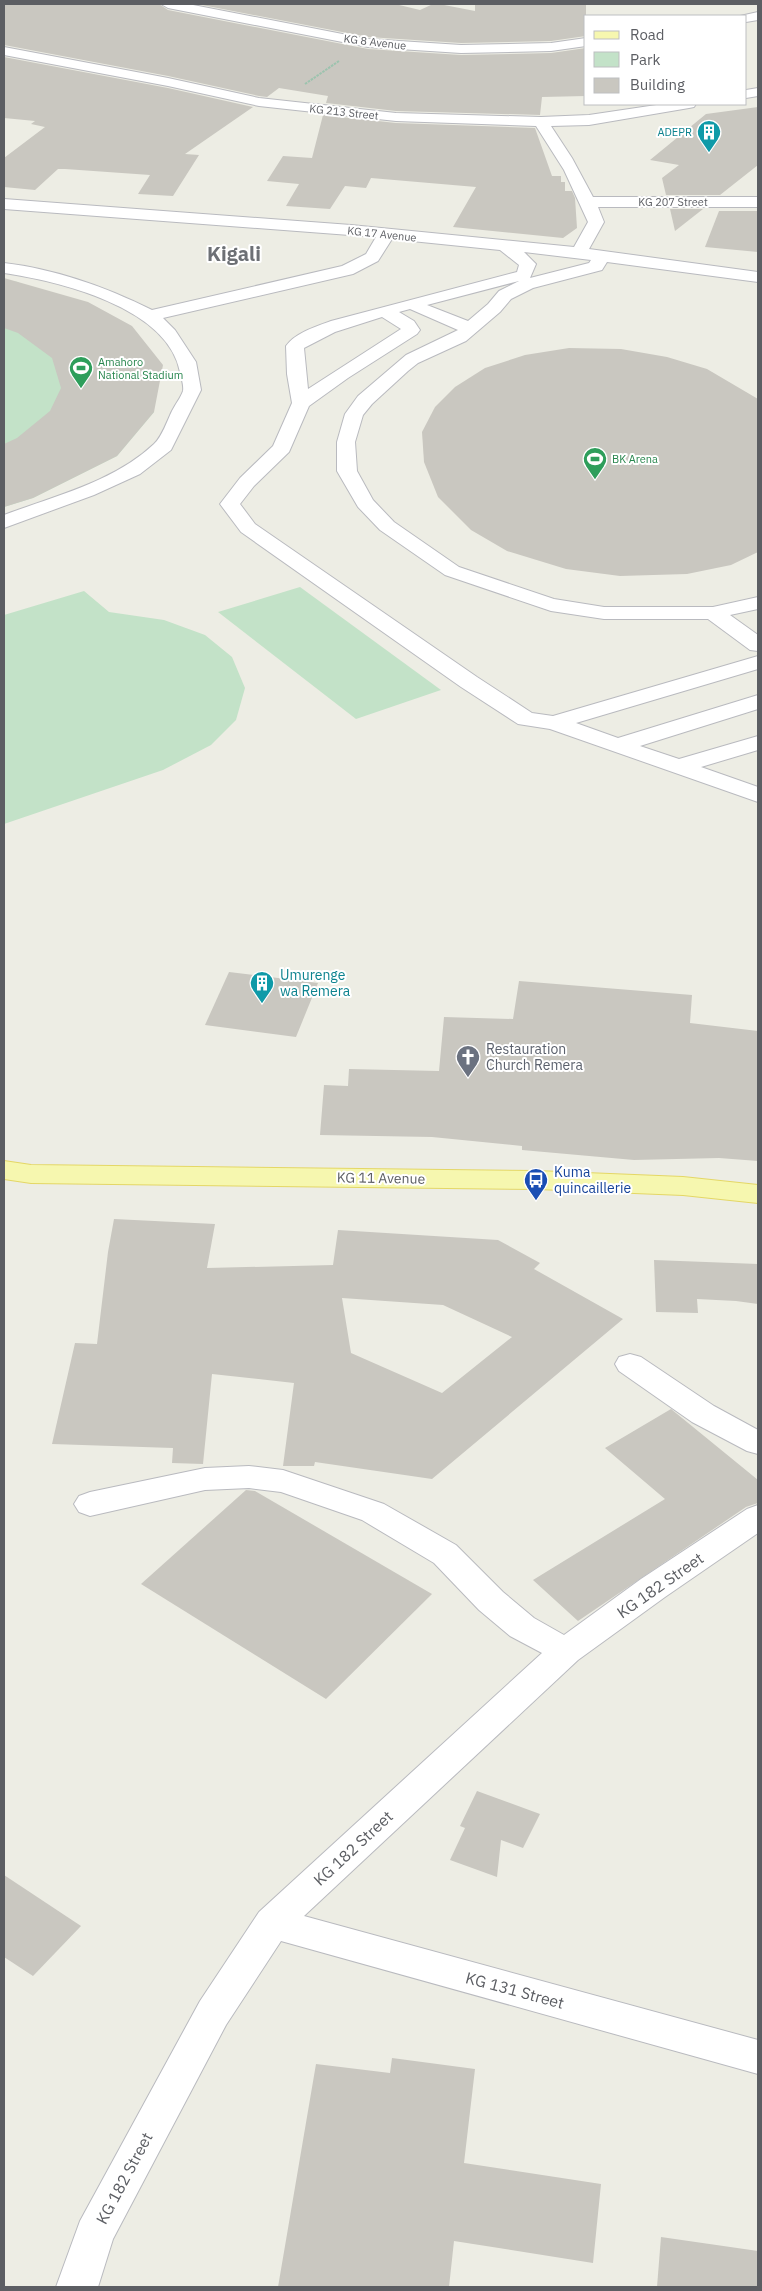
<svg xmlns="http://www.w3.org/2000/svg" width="762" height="2291" viewBox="0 0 762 2291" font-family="'IBM Plex Sans',sans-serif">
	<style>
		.green { fill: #c3e2c8 }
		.building { fill: #c9c7c0; fill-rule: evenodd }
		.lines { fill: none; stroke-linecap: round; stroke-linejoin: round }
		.minor-casing { stroke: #b9babf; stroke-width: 2 }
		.major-casing { stroke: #e4d766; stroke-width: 2 }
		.path { stroke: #9cc3ae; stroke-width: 2; stroke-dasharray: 2.5 1; stroke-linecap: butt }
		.minor { fill: #fff; fill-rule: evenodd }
		.major { fill: #f6f7af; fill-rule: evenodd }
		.labels { text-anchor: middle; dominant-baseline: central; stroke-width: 4; stroke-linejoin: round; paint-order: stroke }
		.far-street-label { font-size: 11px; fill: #5c5e63; stroke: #fff }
		.far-culture-label { font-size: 11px; fill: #0d838f; stroke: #fff; text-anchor: end }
		.far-leisure-label { font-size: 11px; fill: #27864d; stroke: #fff; text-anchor: start }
		.culture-label { font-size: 14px; fill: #0d838f; stroke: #fff; text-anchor: start }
		.worship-label { font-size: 14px; fill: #5b616d; stroke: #fff; text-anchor: start }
		.transit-label { font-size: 14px; fill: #164399; stroke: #fff; text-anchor: start }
		.street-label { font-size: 14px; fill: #5c5e63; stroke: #fff }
		.near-street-label { font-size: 16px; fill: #5c5e63; stroke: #fff }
		.far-town-label { font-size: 20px; font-weight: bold; fill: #6d7075; stroke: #fff }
	</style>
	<rect width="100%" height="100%" fill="#edede4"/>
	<g class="green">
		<polygon points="4,280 18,282 154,412 117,456 33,498 4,507"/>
		<polygon points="300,587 441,690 356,719 218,612"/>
		<polygon points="84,591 109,612 164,620 205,635 232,657 245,688 236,720 211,745 163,770 4,824 4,615"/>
	</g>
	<g class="building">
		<polygon points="4,4 159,4 168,10 368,49 461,55 551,53 586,48 586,96 542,97 540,115 396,111 326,103 328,96 279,88 267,97 259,96 168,76 4,45"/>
		<polygon points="197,4 395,4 420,10 433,4 439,4 475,11 475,4 586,4 586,36 551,41 461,43 368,37"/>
		<polygon points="4,57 168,88 253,107 185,154 199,155 173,196 138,194 150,175 65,169 58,169 35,190 4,187 4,158 45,127 31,124 35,121 4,118"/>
		<polygon points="758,107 758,165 720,195 666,195 662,178 679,165 650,160 706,114"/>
		<polygon points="323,115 396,123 535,128 552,176 561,176 561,182 565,182 565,191 572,191 575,198 577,228 563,238 453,227 476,187 371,178 366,188 345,186 330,209 286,206 299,184 267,181 283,156 312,158"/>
		<polygon points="670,209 703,209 675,231"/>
		<polygon points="719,211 758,211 758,252 705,247"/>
		<polygon points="4,278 88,302 132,326 163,365 154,412 117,456 33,498 4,507 4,444 17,438 50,411 61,388 52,358 18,333 4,328"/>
		<polygon points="569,348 621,349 667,357 707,369 758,399 758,552 731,565 687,574 620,576 566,569 507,551 471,530 438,497 424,462 422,432 435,407 455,387 485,368 525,355"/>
		<polygon points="229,972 318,983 296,1037 205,1025"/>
		<polygon points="519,981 692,995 690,1023 758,1031 758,1161 719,1158 634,1160 522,1150 522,1146 432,1137 320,1135 324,1085 348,1086 349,1069 439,1071 444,1017 513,1019"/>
		<path d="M114,1219L215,1224L207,1268L333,1265L338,1230L498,1240L540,1263L534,1269L623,1319L432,1479L315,1462L314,1466H283L294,1383L212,1374L203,1464L172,1463L173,1448L52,1444L75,1343L97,1344L108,1252ZM342,1298L443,1305L512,1337L442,1393L351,1353Z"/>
		<polygon points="654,1260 758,1264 758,1304 736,1301 697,1299 698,1313 656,1312"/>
		<polygon points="671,1409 758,1480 758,1503 746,1507 578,1621 533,1580 665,1499 605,1448"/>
		<polygon points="246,1490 255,1491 432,1594 326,1699 141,1584"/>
		<polygon points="477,1791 540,1814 523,1848 501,1840 497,1877 450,1860 465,1828 460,1826"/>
		<polygon points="4,1875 81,1926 33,1976 4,1957"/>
		<polygon points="392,2058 475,2069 464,2163 601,2184 593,2263 454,2241 449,2287 278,2287 316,2064 390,2073"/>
		<polygon points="661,2237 758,2251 758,2287 657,2287"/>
	</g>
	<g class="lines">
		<g class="minor-casing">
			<g id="minor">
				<polygon points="161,4 188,4 368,39 461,45 551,43 586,38 586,46 551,51 461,53 368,47 168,8"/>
				<polygon points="758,12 758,20 746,22 746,16 740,16"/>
				<path d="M4,47L168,78L259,98L396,113L541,117L589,115L663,104H696L694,107L689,108L589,125L551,126L572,158L593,197H758V207H598L604,222L589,249L758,272V282L607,262L602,270L533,288L511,299L500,312L466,341L418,363L408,371L372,404L363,415L355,442L357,471L373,500L394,522L459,567L554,599L604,607H713L758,597V609L730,615L758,635V651L750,650L708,619H604L551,611L445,575L380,530L358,507L337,471V442L345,414L358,396L406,355L458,330L410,309L399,312L414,321L420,330L417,334L348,378L309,406L289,452L254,486L240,504L255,524L477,677L532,713L553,716L758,656V669L576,723L618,738L758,695V709L640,746L679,759L758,736V750L701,767L758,787V802L550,729L518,724L461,687L241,532L220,504L240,478L273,446L292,403L287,374L286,346C295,333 317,326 331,321L517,272L519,265L500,250L392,239L378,261L353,274L163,318L175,330L196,362L201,390L171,450L140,474L94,495L4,528V515C54,496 114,482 154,444C162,437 167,421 172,411C175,405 181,397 183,391C184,385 181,377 180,372C168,307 58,281 4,273V263C55,269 106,287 152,310L342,266L366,254L376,237L4,209V199L351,225L574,247L588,222L564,170L536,126L396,121L259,106L168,86L4,55ZM524,252L591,260L589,263L530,278L536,264ZM519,281L499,291L488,304L468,321L427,305ZM382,317L401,329L308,389L304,348L335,332Z"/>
				<polygon points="758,88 758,96 746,98 746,90"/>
				<polygon points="630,1354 641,1357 714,1406 758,1430 758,1454 747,1451 692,1422 619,1371 615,1364 619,1357"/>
				<polygon points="249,1466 283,1470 384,1504 456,1545 503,1592 534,1618 564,1635 641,1579 747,1509 758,1505 758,1533 665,1597 578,1660 304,1916 758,2040 758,2074 281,1941 226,2025 113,2239 98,2287 56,2287 80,2221 200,2001 259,1912 542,1653 510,1636 479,1610 434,1563 362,1520 281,1492 249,1488 205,1490 90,1516 79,1512 74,1504 79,1496 90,1492 205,1468"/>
			</g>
		</g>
		<g class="major-casing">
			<polygon id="major" points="4,1161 31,1165 537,1171 683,1177 758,1185 758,1203 683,1195 537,1189 31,1183 4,1179"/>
		</g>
		<polyline class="path" points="305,84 339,61"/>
		<use href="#minor" class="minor"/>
		<use href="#major" class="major"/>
	</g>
	<defs>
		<g id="building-pin" transform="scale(1.25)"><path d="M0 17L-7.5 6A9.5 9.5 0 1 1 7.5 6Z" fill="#0f9aa8" stroke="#fff"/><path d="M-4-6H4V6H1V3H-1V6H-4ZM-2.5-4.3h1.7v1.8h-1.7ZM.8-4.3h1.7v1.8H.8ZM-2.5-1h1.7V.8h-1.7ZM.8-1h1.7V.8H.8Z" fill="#fff"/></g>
		<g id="stadium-pin" transform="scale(1.25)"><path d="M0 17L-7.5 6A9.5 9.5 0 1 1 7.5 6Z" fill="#2e9e5b" stroke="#fff"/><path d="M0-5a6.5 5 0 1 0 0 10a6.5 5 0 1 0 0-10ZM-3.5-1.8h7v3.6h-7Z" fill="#fff"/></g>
		<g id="church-pin" transform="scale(1.25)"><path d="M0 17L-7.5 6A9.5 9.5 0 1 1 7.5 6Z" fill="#6b7280" stroke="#fff"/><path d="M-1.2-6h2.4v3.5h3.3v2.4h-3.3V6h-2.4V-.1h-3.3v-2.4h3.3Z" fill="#fff"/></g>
		<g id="bus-pin" transform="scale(1.25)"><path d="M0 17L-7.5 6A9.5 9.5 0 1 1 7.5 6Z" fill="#1a4fb4" stroke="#fff"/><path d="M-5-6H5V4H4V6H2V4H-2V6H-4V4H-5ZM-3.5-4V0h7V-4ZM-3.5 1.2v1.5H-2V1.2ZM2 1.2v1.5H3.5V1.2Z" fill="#fff"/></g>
	</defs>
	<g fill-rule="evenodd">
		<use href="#building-pin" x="709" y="132"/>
		<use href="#stadium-pin" x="81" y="368"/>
		<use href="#stadium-pin" x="595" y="459"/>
		<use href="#building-pin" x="262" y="983"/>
		<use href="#church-pin" x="468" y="1057"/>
		<use href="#bus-pin" x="536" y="1180"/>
	</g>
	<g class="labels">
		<g class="far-street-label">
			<text transform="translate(375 42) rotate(7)">KG 8 Avenue</text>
			<text transform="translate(344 112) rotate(6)">KG 213 Street</text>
			<text x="673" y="202">KG 207 Street</text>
			<text transform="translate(382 234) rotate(6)">KG 17 Avenue</text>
		</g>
		<g class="far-culture-label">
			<text x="692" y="132">ADEPR</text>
		</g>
		<g class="far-leisure-label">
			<text x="98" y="362">Amahoro<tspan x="98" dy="13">National Stadium</tspan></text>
			<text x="612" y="459">BK Arena</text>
		</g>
		<g class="culture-label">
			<text x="280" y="975">Umurenge<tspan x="280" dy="16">wa Remera</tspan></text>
		</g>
		<g class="worship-label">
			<text x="486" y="1049">Restauration<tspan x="486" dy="16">Church Remera</tspan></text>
		</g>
		<g class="transit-label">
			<text x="554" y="1172">Kuma<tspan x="554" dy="16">quincaillerie</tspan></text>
		</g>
		<g class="street-label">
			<text transform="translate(381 1178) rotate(1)">KG 11 Avenue</text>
		</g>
		<g class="near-street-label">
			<text transform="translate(660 1585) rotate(-35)">KG 182 Street</text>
			<text transform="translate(353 1848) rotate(-43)">KG 182 Street</text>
			<text transform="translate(515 1990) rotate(15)">KG 131 Street</text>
			<text transform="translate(124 2178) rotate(-62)">KG 182 Street</text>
		</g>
		<g class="far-town-label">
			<text x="234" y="253">Kigali</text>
		</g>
	</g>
	<rect width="762" height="2291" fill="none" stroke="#5c5e63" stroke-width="10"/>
	<rect x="584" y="15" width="162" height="90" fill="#ffffff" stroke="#bebfc1"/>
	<rect x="594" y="31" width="25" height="8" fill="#f6f7af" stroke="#bebfc1"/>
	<text x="630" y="40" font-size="15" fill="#5c5e63">Road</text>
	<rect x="594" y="52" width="25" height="15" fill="#c3e2c8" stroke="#bebfc1"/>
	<text x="630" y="65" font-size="15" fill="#5c5e63">Park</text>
	<rect x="594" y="78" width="25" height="15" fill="#c9c7c0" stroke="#bebfc1"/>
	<text x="630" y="90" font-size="15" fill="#5c5e63">Building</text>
</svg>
